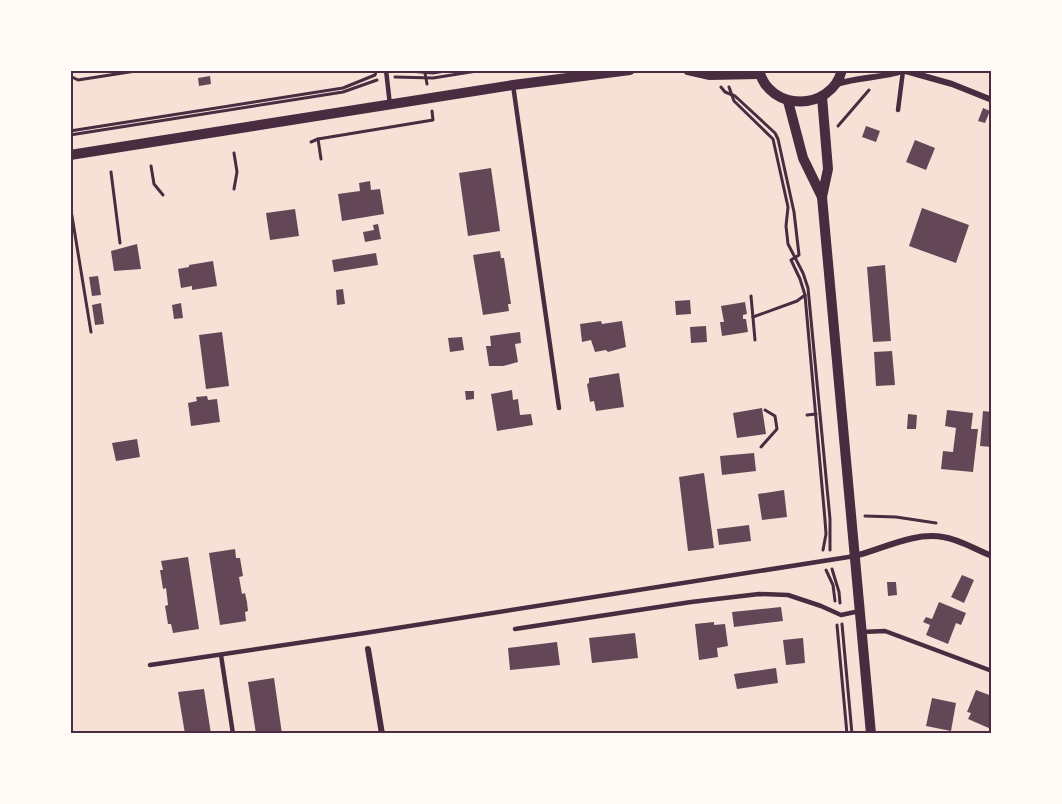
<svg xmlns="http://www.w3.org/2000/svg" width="1062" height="804" viewBox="0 0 1062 804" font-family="Arial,sans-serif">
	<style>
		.building { fill: #644757 }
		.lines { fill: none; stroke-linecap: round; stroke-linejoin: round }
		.path { stroke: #4a2c40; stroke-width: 3 }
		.service { stroke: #4a2c40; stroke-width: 4.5 }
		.minor { stroke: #4a2c40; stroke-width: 6 }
		.tertiary { stroke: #4a2c40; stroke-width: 10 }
		.neatline { fill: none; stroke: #4a2c40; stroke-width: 2 }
	</style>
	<rect width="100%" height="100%" fill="#f7e1d7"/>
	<g class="building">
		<polygon points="210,76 211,84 199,86 198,78"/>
		<polygon points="983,108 990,111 985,123 978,121"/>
		<polygon points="866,126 880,131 876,142 862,137"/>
		<polygon points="915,140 935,148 926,170 906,162"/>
		<polygon points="491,168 500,231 468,236 459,173"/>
		<polygon points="370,181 371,190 380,189 384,214 342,221 338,194 360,191 359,183"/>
		<polygon points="922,208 969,225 956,263 909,246"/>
		<polygon points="295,209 299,236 270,240 266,213"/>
		<polygon points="378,224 381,239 365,242 363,232 374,230 373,225"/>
		<polygon points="137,244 141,269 114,271 111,251"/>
		<polygon points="500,251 501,258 504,258 511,304 508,304 509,311 483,315 473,255"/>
		<polygon points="376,253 378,265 334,272 332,260"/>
		<polygon points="213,261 217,286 192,290 192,286 181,288 178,269 189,267 189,265"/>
		<polygon points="885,265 891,341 873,342 867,267"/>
		<polygon points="98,276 101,295 92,296 89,277"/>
		<polygon points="343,289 345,304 337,305 336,290"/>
		<polygon points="690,300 691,314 676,315 675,301"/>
		<polygon points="745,302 747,314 743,315 743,319 746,319 748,332 722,336 720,322 724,322 721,306"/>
		<polygon points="101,303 104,324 95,325 92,305"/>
		<polygon points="181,303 183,318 174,319 172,305"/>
		<polygon points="601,321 602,324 622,321 626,347 608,352 606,350 595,352 591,340 582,342 580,324"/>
		<polygon points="706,326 707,342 691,343 690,327"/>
		<polygon points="222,332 229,386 206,389 199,335"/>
		<polygon points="520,332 521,343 515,344 518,362 503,366 489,366 486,346 491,346 490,336"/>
		<polygon points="462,337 464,350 450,352 448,338"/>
		<polygon points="892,351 895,385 876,386 874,352"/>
		<polygon points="619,373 624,407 596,411 594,401 590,402 587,384 589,383 589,378"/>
		<polygon points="512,390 513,400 518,399 520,415 531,414 533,425 497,431 491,394"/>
		<polygon points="465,391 474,391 474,399 466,400"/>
		<polygon points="207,396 208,400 217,399 220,422 191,426 188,403 197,401 196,397"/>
		<polygon points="762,408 766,434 737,438 733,413"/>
		<polygon points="947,410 973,413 971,429 978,429 973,472 941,469 943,451 953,452 956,428 945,426"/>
		<polygon points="983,411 992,412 992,447 980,446"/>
		<polygon points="908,414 917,415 916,429 907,429"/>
		<polygon points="137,439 140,457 116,461 112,443"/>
		<polygon points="754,453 756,471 722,475 720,456"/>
		<polygon points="704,473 714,548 688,551 679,477"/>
		<polygon points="784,490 787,517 762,520 758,494"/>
		<polygon points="749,525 751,541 719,545 717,529"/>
		<polygon points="235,549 236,558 240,558 243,576 239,577 242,594 245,593 247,602 248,611 245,612 246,621 220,625 209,553"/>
		<polygon points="188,557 199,629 173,633 171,624 168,624 165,606 168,605 166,588 163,589 160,570 163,570 161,561"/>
		<polygon points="962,575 974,580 964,603 951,597"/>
		<polygon points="887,582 896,582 897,595 888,596"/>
		<polygon points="939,602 966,613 961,625 956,623 948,644 926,635 930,625 923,622 926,617 932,619"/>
		<polygon points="781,607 783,621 734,627 732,612"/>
		<polygon points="714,622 714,625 725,624 728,646 717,648 718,657 699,660 695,624"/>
		<polygon points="635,633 638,658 592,663 589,638"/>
		<polygon points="803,638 805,663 786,665 783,640"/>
		<polygon points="557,642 560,665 510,670 508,648"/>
		<polygon points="776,668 778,683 737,689 734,674"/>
		<polygon points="274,678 282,734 256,734 248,682"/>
		<polygon points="204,689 211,734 185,734 178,692"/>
		<polygon points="976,690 992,696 991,729 968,719 971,713 967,712"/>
		<polygon points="932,698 956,703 951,731 926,726"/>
	</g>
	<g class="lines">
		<g class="path">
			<polyline points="397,70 433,73 451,70"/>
			<polyline points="425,73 427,84"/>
			<polyline points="70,76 78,80 142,70"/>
			<polyline points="395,77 433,78 483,70"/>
			<polyline points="721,87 725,92 735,96 775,133 778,139 794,212 799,255 791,260 800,279 805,295 825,520 826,534 823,550"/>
			<polyline points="729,87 734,101 773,139 788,207 786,226 788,244 803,273 808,288 830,519 830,550"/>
			<polyline points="838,126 869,90"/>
			<polyline points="70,131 343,88 375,75 376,72"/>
			<polyline points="70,135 343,92 377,80"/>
			<polyline points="318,139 321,159"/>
			<polyline points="311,142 318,139 433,120 432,111"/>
			<polyline points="151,166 154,184 163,195"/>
			<polyline points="111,172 120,243"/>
			<polyline points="234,189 237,172 234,153"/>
			<polyline points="70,204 91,332"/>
			<polyline points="751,296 755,340"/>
			<polyline points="753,317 797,301 805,295"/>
			<polyline points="807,415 816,414"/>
			<polyline points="761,447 777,429 775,416 765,410"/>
			<polyline points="865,516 896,517 936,523"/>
			<polyline points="832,569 839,592 840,603"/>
			<polyline points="826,570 833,585 835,601"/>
			<polyline points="842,624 852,734"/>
			<polyline points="837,625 847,734"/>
		</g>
		<g class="service">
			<polyline points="386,70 390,105"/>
			<polyline points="513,85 559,408"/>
			<polyline points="898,110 903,71"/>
			<polyline points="515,629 691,602 759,594 788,595 821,606 841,615 860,611"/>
			<polyline points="861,632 885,631 992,671"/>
			<polyline points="221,655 233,734"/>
			<polyline points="150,665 365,633 855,556"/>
		</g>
		<g class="minor">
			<polyline points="902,70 952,84 992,100"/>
			<path d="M837,84C859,77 881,78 903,71"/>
			<path d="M855,556C883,549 913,532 943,537C959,539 976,550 992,556"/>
			<polyline points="368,649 382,734"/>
		</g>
		<g class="tertiary">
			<polyline points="688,70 710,75 759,74"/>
			<path d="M759,70C769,112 831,112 842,70"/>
			<polyline points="822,97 828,169 822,197 871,734"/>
			<polyline points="788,101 803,158 822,197"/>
			<polyline points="70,155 513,85 630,70"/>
		</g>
	</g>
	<rect width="1062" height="804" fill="none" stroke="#fffaf5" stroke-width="144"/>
	<rect x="72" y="72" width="918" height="660" class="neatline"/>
</svg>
